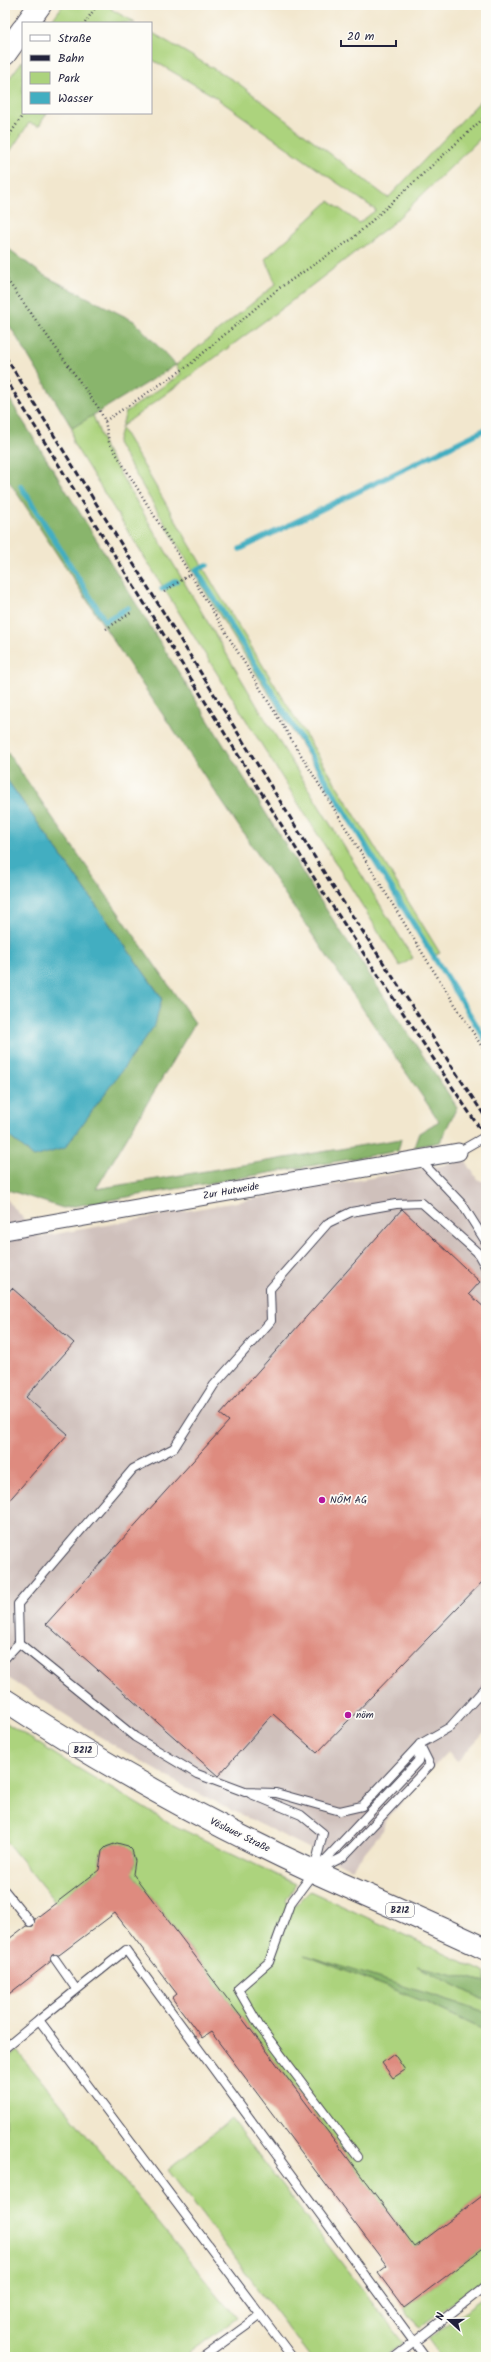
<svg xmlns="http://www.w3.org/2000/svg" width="491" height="2362" viewBox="0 0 491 2362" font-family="Kalam,sans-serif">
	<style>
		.industrial { fill: #cfc0bb }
		.green { fill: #acd37d; stroke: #677a5c }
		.forest { fill: #89b56c; stroke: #566c54 }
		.water { fill: #42aec1; stroke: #32687e }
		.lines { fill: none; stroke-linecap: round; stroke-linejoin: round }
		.stream { stroke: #42aec1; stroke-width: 5.5 }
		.building { fill: #de8b7f }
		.service-casing { stroke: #414051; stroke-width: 10 }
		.minor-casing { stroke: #414051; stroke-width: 19 }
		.primary-casing { stroke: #414051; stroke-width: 24 }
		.path { stroke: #414051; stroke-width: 2.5; stroke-dasharray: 1 3; stroke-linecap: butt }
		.service { stroke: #fff; stroke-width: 8 }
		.minor { stroke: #fff; stroke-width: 17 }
		.primary { stroke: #fff; stroke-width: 22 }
		.rail { stroke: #22223b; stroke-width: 3; stroke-dasharray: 6 3; stroke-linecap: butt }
		.poi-dot { fill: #b5179e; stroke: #fdfcf7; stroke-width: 1.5 }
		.labels { text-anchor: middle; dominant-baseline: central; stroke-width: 3.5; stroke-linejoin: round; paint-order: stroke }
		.shield { fill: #fdfcf7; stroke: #646373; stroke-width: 1 }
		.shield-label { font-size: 9px; font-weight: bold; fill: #22223b }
		.street-label { font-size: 10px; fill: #22223b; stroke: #fdfcf7 }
		.poi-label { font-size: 10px; fill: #22223b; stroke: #fdfcf7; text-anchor: start }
	</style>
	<rect width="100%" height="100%" fill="#fdfcf7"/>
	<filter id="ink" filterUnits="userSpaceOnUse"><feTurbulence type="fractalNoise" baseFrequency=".025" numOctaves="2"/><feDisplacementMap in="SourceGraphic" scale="8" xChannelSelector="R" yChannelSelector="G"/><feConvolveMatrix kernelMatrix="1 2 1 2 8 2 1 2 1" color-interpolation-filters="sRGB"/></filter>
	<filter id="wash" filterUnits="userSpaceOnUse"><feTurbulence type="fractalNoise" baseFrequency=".012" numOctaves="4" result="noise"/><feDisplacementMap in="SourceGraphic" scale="16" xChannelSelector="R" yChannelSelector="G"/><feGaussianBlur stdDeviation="0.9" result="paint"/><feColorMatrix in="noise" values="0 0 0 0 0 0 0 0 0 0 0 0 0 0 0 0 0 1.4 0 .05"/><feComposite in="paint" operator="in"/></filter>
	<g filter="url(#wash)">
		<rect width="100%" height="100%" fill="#f2e7ce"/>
		<polygon class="industrial" points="466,1161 477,1179 486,1183 486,1730 457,1762 448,1751 385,1821 383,1830 351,1869 185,1787 97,1735 5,1676 5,1197 39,1237"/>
		<g class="green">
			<polygon points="63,5 113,5 111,9 135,23 50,23"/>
			<polygon points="151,32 238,83 388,198 486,95 486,133 393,223 285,306 121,427 217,591 440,953 434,956 215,608 117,443 126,412 181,374 176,365 276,284 265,259 329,201 359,223 376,210 212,95 151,59"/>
			<polygon points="23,60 23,113 47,113 39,126 29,123 5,159 5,84"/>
			<polygon points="93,415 106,450 259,709 413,958 400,966 73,443 72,428"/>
			<path d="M5,1722L61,1758L169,1823L296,1884L285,1902L295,1906L310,1891L486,1973V1982L419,1967L486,2001V2012L313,1958L425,2002L486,2031V2193L415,2247L132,1872C149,1837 91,1832 101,1868L56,1903L5,1840Z"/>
			<polygon points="17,2051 237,2318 184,2357 5,2357 5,2061"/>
			<polygon points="231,2119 403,2343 384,2357 310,2357 168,2170"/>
			<polygon points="486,2246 486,2277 419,2328 404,2308"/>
			<polygon points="486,2296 486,2357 441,2357 428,2339"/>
		</g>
		<g class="forest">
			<polygon points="5,246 43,275 134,321 176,365 72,428 5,318"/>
			<polygon points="5,392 314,891 457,1107 440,1142 414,1147 419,1133 439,1121 140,681 5,475"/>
			<polygon points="5,749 195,1023 96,1189 401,1139 398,1151 63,1208 5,1189 5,1133 34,1157 162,998 5,777"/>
			<polygon points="305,1955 486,2012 486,2031 425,2002"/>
			<polygon points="417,1966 486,1982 486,2001"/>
		</g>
		<polygon class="water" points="5,777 162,998 155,1025 65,1148 34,1157 5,1133"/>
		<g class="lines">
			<g class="stream">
				<polyline points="21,486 105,621 128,608"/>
				<polyline points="240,549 486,429"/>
				<path d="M207,565L196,570C295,725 387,885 486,1040"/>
				<polyline points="162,589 176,581"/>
			</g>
		</g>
		<g id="blocks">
			<g class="building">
				<polygon points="402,1209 480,1282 469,1294 486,1309 486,1578 317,1753 273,1714 218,1776 46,1624 229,1421 220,1414"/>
				<polygon points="12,1288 74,1343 26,1397 68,1434 5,1505 5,1296"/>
				<polygon points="117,1843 128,1846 132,1850 135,1861 133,1874 415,2247 486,2193 486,2246 404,2308 378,2273 387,2266 211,2032 202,2038 172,1998 177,1994 115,1913 59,1955 52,1955 50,1962 5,1997 5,1942 26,1926 33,1926 35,1919 99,1870 102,1851 106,1847"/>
				<polygon points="394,2054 405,2070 393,2078 382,2063"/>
			</g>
		</g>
	</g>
	<g filter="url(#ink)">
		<use href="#blocks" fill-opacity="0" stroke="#414051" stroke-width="1"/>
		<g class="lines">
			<g class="service-casing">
				<g id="service">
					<polyline points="458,1152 486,1136"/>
					<polyline points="418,1158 462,1204 486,1242"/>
					<polyline points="19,1643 18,1604 133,1469 174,1448 214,1385 271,1321 270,1289 328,1223 351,1212 396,1204 422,1203 477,1252 486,1268"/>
					<polyline points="5,1658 19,1643 135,1737 197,1774 245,1792 276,1793 340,1811 362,1806 420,1744 450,1727 486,1687"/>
					<polyline points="251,1794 301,1815 323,1833 314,1871"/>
					<polyline points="318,1870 343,1857 430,1765 420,1745"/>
					<polyline points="5,1891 30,1922"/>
					<polyline points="55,1959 76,1989"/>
					<polyline points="39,2020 126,1950 425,2357"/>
					<polyline points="5,2048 39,2020 292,2357"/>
					<polyline points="358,2157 260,2027 238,1989 269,1962 290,1904 314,1872 418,1761 420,1744"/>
					<polyline points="203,2357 260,2316"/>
					<polyline points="395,2357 486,2286"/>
				</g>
			</g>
			<g class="minor-casing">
				<polyline id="minor" points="5,1231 458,1152"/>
			</g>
			<g class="primary-casing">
				<g id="primary">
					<polyline points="27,23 40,5"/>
					<polyline points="5,54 23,29"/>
					<path d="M5,1700C104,1765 207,1822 315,1872C372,1898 430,1922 486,1949"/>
				</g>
			</g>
			<g class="path">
				<polyline points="85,23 97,5"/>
				<polyline points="5,142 24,113"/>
				<polyline points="5,277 98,407 105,421 109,442 428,962 486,1053"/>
				<polyline points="105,421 188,366 278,289 352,239 486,116"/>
				<polyline points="164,592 190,574"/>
				<polyline points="106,629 132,612"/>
			</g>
			<use href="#service" class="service"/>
			<use href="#minor" class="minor"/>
			<use href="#primary" class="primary"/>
			<g class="rail">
				<polyline points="5,356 330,882 486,1118"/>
				<polyline points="5,378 321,889 486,1138"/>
			</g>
		</g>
	</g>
	<g class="poi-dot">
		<circle cx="322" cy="1500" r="4"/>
		<circle cx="348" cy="1715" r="4"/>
	</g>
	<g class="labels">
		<g class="shield">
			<rect x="69" y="1743" width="28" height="14" rx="3"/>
			<rect x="386" y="1903" width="28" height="14" rx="3"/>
		</g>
		<g class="shield-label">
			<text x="83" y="1750">B212</text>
			<text x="400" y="1910">B212</text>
		</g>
		<g class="street-label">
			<text transform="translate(231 1191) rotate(-10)">Zur Hutweide</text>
			<text transform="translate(240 1835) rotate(26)">Vöslauer Straße</text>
		</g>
		<g class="poi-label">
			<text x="330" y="1500">NÖM AG</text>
			<text x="356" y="1715">nöm</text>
		</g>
	</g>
	<rect width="491" height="2362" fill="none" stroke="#fdfcf7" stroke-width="20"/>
	<rect x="22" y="22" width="130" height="92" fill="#fdfcf7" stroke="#a5a5ac"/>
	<rect x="30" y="35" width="20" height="6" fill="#ffffff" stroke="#a5a5ac"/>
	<text x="58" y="42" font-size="12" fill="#22223b">Straße</text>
	<rect x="30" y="55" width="20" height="6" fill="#22223b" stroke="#a5a5ac"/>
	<text x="58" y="62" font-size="12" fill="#22223b">Bahn</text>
	<rect x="30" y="72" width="20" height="12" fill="#acd37d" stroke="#a5a5ac"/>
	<text x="58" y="82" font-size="12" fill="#22223b">Park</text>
	<rect x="30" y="92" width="20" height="12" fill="#42aec1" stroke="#a5a5ac"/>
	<text x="58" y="102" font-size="12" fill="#22223b">Wasser</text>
	<g transform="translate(449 2320) rotate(291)" stroke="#fdfcf7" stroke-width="3" paint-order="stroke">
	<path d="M0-3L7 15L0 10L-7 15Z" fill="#22223b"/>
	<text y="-6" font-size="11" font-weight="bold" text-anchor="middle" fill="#22223b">N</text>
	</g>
	<path d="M341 40v6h55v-6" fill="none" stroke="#22223b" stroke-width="2"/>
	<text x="347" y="40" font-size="12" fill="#22223b" stroke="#fdfcf7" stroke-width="3" paint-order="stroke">20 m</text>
</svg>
